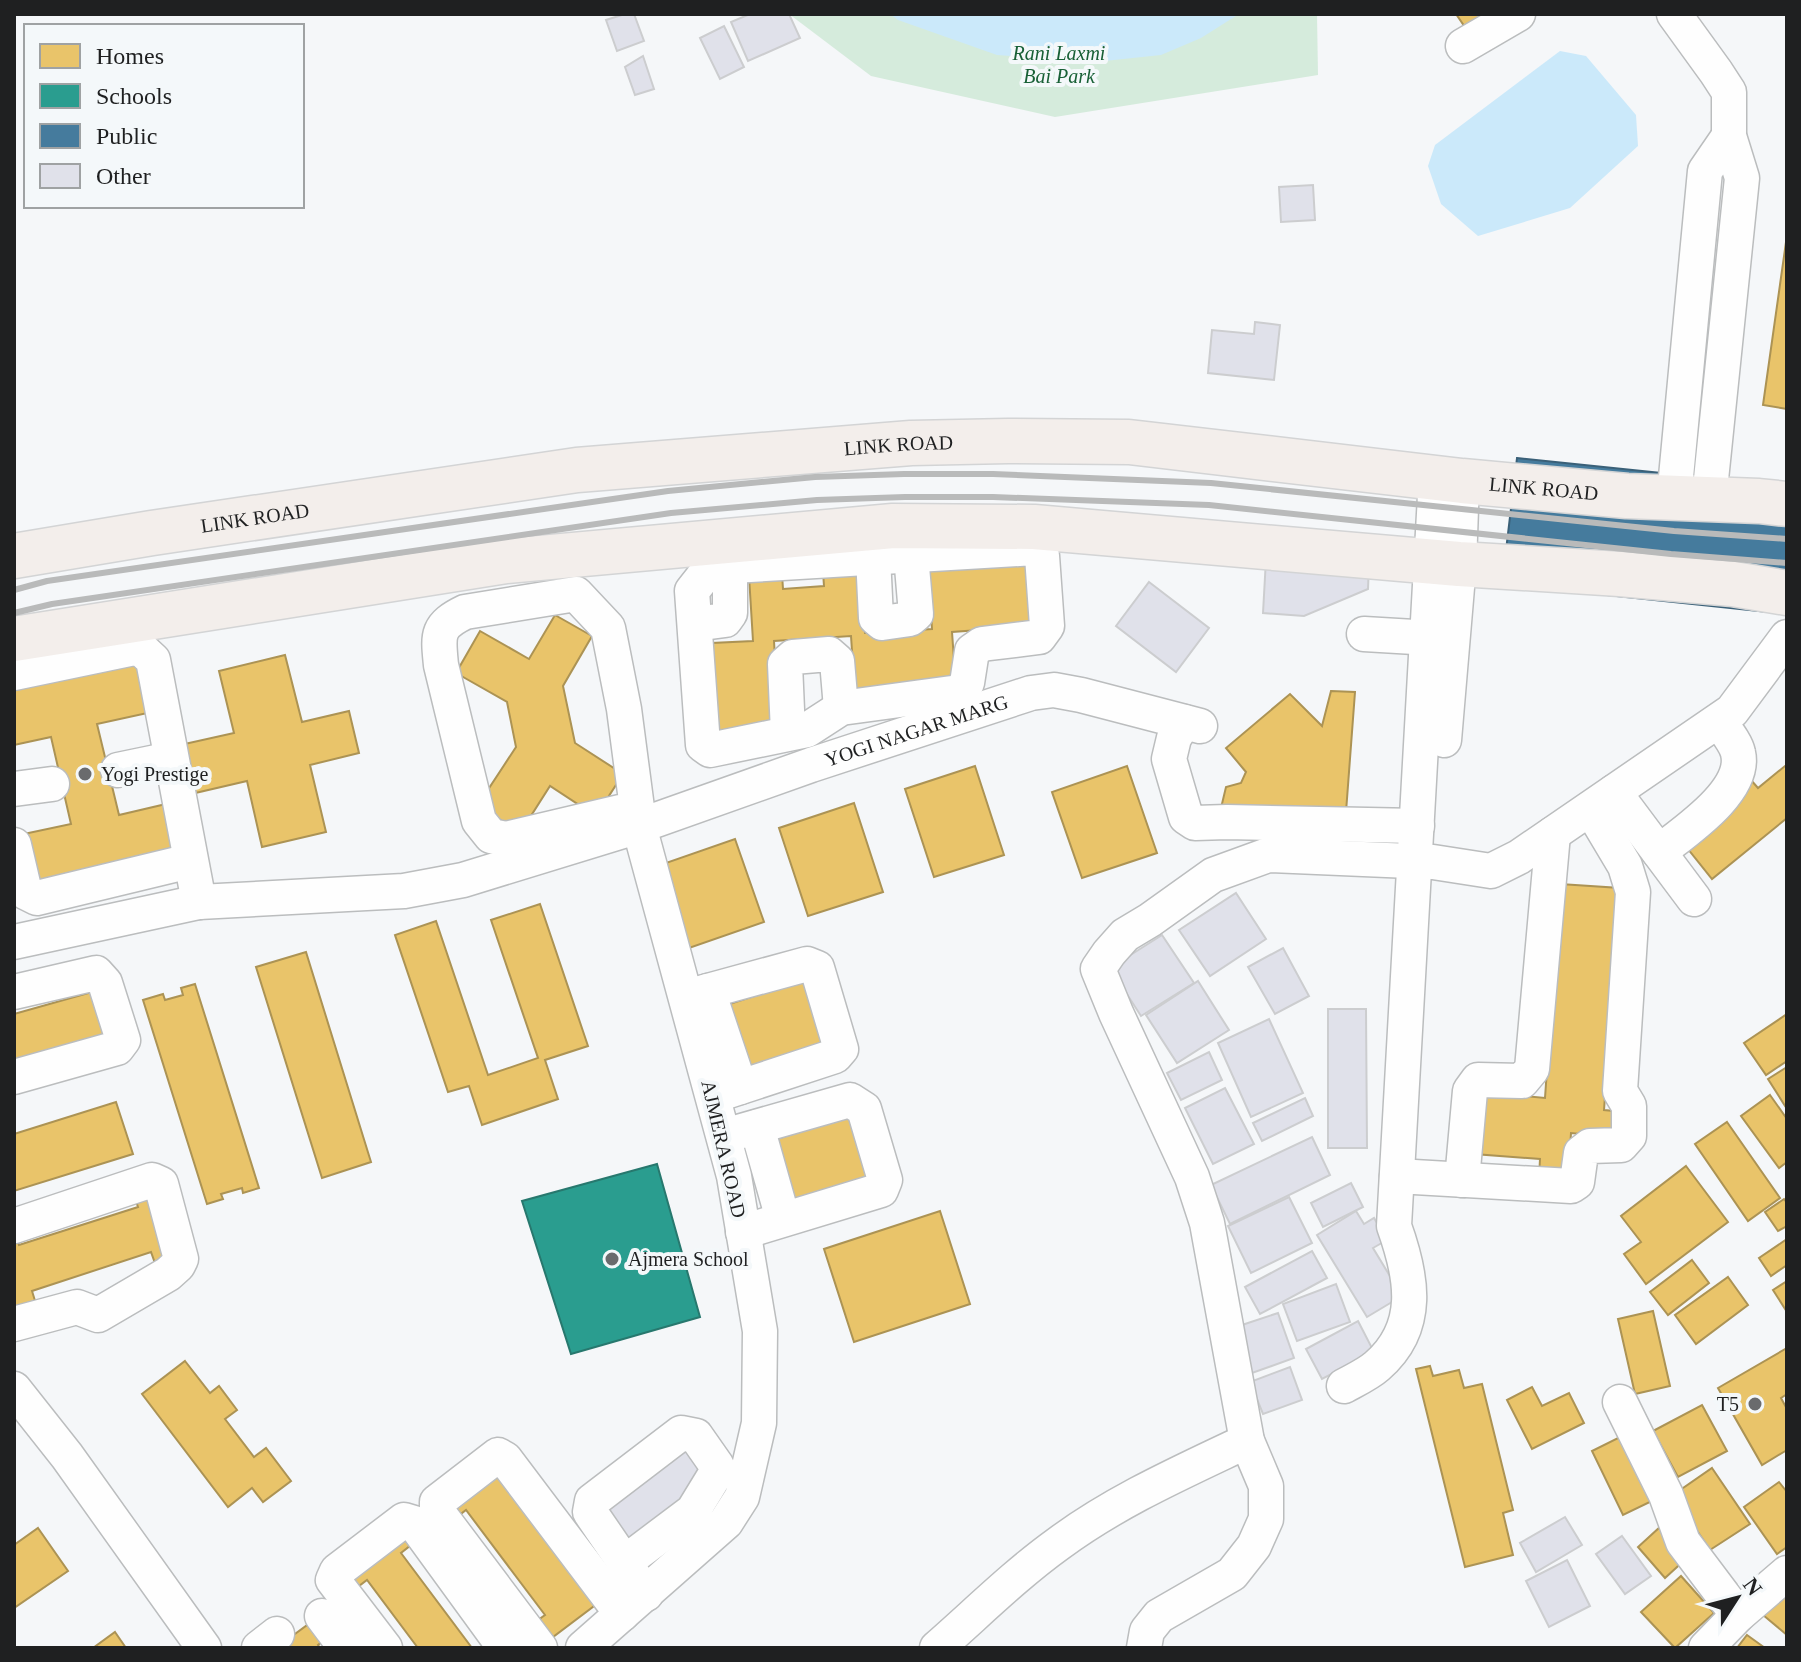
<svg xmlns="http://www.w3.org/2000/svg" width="1801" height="1662" viewBox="0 0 1801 1662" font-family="'Times New Roman',serif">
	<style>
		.green { fill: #d5ebdc }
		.water { fill: #cbe9fa }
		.homes { fill: #e9c46a; stroke: #ac9354; stroke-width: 2 }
		.schools { fill: #2a9d8f; stroke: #27786e; stroke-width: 2 }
		.public { fill: #457b9d; stroke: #3a6078; stroke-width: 2 }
		.building { fill: #e0e1ea; stroke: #cccdcf; stroke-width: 2 }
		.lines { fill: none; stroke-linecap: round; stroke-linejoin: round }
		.minor-casing { stroke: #bbbdbe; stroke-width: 37 }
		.primary-casing { stroke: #d3d4d5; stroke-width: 47 }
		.minor { stroke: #fefefe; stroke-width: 34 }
		.primary { stroke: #f3eeeb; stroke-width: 44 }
		.rail { stroke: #b9baba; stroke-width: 6 }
		.poi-dot { fill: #6a6b6d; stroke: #f4f8fa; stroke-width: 3 }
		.labels { text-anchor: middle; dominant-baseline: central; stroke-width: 8; stroke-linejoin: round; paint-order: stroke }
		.park-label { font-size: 20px; font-style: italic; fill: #186036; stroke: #f4f8fa }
		.street-label { font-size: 20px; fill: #1f2021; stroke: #f4f8fa }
		.poi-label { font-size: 20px; fill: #1f2021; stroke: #f4f8fa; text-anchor: start }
	</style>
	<rect width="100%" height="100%" fill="#f5f7f9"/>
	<polygon class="green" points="789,14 1317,14 1318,75 1055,117 871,76"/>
	<g class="water">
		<polygon points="890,14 1239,14 1201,38 1161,55 1095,62 997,55 898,20"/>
		<polygon points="1560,51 1586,56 1636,115 1638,146 1570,208 1478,236 1441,204 1428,166 1435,145"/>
	</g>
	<g class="homes">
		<polygon points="1456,14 1489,14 1467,30"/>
		<polygon points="1787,235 1787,409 1763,405"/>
		<polygon points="1033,561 1037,626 952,632 956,688 855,695 851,636 774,641 779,731 718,740 712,643 753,641 749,576 782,574 783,589 824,586 823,572 860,569 865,633 932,629 928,568"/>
		<polygon points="555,615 592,636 563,686 575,743 623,774 596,816 550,786 520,833 478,805 516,747 507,702 456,673 480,631 529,659"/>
		<polygon points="285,655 302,722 349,711 359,753 310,765 326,832 262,847 247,781 191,794 180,745 234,733 219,671"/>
		<polygon points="140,661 152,712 97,724 119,815 166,804 178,855 31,888 19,835 71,824 51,737 14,745 14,689"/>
		<polygon points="1331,691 1355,692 1346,812 1221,808 1226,787 1241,783 1246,772 1226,748 1290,694 1322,726"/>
		<polygon points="975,766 1004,855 934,877 905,789"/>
		<polygon points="1127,766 1157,853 1082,878 1052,792"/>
		<polygon points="1785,766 1787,768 1787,818 1712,879 1688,849 1751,780 1758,788"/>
		<polygon points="854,803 883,892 808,916 779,828"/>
		<polygon points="735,839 764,922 689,948 660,865"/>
		<polygon points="1560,884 1620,888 1604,1110 1625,1112 1624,1138 1571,1133 1568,1181 1539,1178 1540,1159 1474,1154 1478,1092 1545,1098"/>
		<polygon points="540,904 588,1046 545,1060 558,1099 482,1125 469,1086 448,1092 395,935 436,921 488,1075 538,1058 491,920"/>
		<polygon points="306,952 371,1162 322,1178 256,967"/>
		<polygon points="804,980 827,1050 746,1076 720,1007"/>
		<polygon points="195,984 259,1188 243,1193 242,1188 221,1194 223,1199 207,1204 143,1000 163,994 165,1000 183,995 181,988"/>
		<polygon points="99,990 113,1040 14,1067 14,1014"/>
		<polygon points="1787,1014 1787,1061 1766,1075 1744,1043"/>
		<polygon points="1787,1067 1787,1109 1768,1079"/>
		<polygon points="1770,1095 1787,1119 1787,1162 1779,1168 1741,1116"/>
		<polygon points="116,1102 133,1154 14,1191 14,1134"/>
		<polygon points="855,1114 877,1181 791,1208 770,1141"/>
		<polygon points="1727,1122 1780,1198 1748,1221 1695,1144"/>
		<polygon points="1686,1166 1728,1222 1646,1284 1624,1254 1641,1242 1621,1216"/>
		<polygon points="155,1192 176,1260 156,1266 151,1252 32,1291 36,1304 14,1311 14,1237 16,1236 19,1245 138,1207 135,1198"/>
		<polygon points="1784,1199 1787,1203 1787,1226 1778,1231 1765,1212"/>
		<polygon points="940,1211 970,1304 854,1342 824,1249"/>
		<polygon points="1787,1239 1787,1265 1771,1276 1759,1258"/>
		<polygon points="1692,1260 1709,1283 1668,1315 1650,1292"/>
		<polygon points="1728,1277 1748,1305 1696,1344 1675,1315"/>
		<polygon points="1787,1281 1787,1312 1773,1290"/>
		<polygon points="1653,1311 1670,1386 1635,1394 1618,1319"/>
		<polygon points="1787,1348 1787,1394 1781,1398 1787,1409 1787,1450 1762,1465 1718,1388"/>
		<polygon points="185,1361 210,1393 219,1386 237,1410 225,1419 254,1457 266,1448 291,1481 263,1502 252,1488 228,1507 142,1394"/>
		<polygon points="1430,1366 1433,1376 1459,1370 1464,1388 1482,1384 1513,1510 1503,1513 1513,1555 1465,1567 1416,1369"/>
		<polygon points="1532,1387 1542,1406 1569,1393 1584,1423 1532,1449 1507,1400"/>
		<polygon points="1702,1405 1727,1451 1678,1477 1653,1431"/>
		<polygon points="1624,1435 1656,1499 1623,1515 1592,1451"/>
		<polygon points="500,1459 606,1597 545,1643 531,1625 545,1615 466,1510 453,1520 440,1504"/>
		<polygon points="1712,1468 1750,1524 1710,1550 1673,1495"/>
		<polygon points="1779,1482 1787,1492 1787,1547 1777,1554 1744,1507"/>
		<polygon points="1660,1527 1688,1557 1665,1578 1638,1547"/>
		<polygon points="38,1528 68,1571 14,1608 14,1545"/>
		<polygon points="401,1532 411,1545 401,1553 472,1648 418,1648 367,1580 351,1592 339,1577"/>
		<polygon points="1681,1576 1714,1613 1675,1648 1641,1612"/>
		<polygon points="1787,1590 1787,1635 1763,1615"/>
		<polygon points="314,1620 327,1638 318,1645 320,1648 276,1648"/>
		<polygon points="115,1632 126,1648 93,1648"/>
		<polygon points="1747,1635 1765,1648 1737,1648"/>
	</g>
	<polygon class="schools" points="657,1164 700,1317 571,1354 522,1201"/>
	<polygon class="public" points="1517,458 1787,486 1787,614 1502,584"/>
	<g class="building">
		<polygon points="625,14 634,14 644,41 617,51 606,20"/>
		<polygon points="750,14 789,14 800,38 748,61 731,22"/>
		<polygon points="724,26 744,67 720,79 700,38"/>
		<polygon points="643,56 654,89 635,95 625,67"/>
		<polygon points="1313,185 1315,220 1281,222 1279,187"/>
		<polygon points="1255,322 1280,325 1274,380 1208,373 1212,330 1254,334"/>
		<polygon points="1266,559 1369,563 1368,589 1304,616 1263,613"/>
		<polygon points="1149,582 1209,628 1176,672 1116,626"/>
		<polygon points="1236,893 1266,939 1210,976 1179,930"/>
		<polygon points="1162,935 1194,983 1141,1016 1110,968"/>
		<polygon points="1283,948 1309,996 1275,1014 1248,967"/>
		<polygon points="1198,981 1229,1030 1177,1063 1146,1015"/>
		<polygon points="1328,1009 1366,1009 1367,1148 1328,1148"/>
		<polygon points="1269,1019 1303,1093 1251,1117 1218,1043"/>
		<polygon points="1209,1052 1222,1080 1181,1100 1167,1073"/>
		<polygon points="1225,1088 1254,1144 1213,1164 1185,1108"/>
		<polygon points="1305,1098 1313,1116 1262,1141 1253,1123"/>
		<polygon points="1312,1137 1330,1175 1230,1224 1211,1185"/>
		<polygon points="1351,1183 1363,1207 1323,1227 1311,1203"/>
		<polygon points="1289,1197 1312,1243 1251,1273 1228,1226"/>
		<polygon points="1356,1211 1364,1224 1374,1218 1387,1240 1373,1248 1402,1296 1367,1317 1317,1235"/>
		<polygon points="1312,1251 1327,1278 1260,1314 1245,1287"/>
		<polygon points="1336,1284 1350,1322 1297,1341 1283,1304"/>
		<polygon points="1278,1313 1294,1358 1252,1373 1236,1327"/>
		<polygon points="1358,1321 1374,1352 1322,1379 1306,1349"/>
		<polygon points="1290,1367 1302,1400 1263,1414 1250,1382"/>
		<polygon points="688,1446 711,1476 629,1554 599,1513"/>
		<polygon points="1565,1517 1582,1545 1536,1572 1520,1543"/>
		<polygon points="1622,1536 1651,1576 1625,1594 1596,1554"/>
		<polygon points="1567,1560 1590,1606 1549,1627 1526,1581"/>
	</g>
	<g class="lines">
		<g class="minor-casing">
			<g id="minor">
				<polyline points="1674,14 1716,72 1729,92 1729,136 1742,178 1709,499"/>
				<polyline points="1463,46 1518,14"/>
				<polyline points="1674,498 1705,171 1729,136"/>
				<polygon points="1035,548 1042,556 1047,626 1039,637 982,644 972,651 967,683 959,692 841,708 807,730 710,750 703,745 692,591 703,577 732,566"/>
				<polyline points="873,557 876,618 882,623 910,619 916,614 911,555"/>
				<polyline points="695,624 725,620 730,613 730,566"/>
				<polyline points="1364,634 1448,639"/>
				<polyline points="14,673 139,647 153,660 199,902"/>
				<polyline points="1184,722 1174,738 1169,759 1186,817 1195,823 1227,822 1417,826"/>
				<polyline points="788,733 785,664 793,657 829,654 837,661 841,708"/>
				<polyline points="1444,740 1459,564 1462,481"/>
				<polyline points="118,770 171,759"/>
				<polyline points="14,789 52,784"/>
				<polyline points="1614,792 1694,899"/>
				<polyline points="14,845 25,892 37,898 190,861"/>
				<path d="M1659,852C1684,832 1747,791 1738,753C1736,743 1725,730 1719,721"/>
				<path id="s1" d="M14,942L199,902L404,891L463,880L639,826L811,765L1031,693L1054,690L1081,695L1200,726"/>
				<polyline points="708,991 740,1087"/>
				<polyline points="14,992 96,973 105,983 123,1040 117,1048 14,1077"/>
				<polyline points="686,997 807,964 817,968 841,1049 835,1056 713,1096"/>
				<polyline points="757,1127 783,1219"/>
				<polyline points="724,1136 850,1100 864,1109 885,1180 881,1190 743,1232"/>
				<polyline points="1397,1176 1571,1186 1577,1182 1581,1153 1590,1146 1621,1145 1629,1136 1629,1106 1620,1091 1633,892 1625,866 1591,809"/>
				<polyline points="1462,1180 1470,1091 1478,1080 1522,1081 1532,1069 1553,834"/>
				<polyline points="14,1226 152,1180 161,1184 181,1259 178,1265 168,1274 98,1315 77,1307 14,1324"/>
				<path d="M1344,1386C1355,1380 1368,1374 1377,1366C1422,1327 1412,1276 1394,1226L1436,478"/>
				<polyline points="14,1389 67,1456 204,1648"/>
				<polyline points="1620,1402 1666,1495 1683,1542 1738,1615"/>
				<polyline points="624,1563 693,1511 715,1475 717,1466 696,1436 681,1433 592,1501 590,1512 646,1594"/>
				<polyline points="322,1616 346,1648"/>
				<polyline points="259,1648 277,1634"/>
				<polyline points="385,1648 333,1580 337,1571 404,1520 414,1523 505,1648"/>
				<polyline points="540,1648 437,1511 437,1502 498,1455 505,1459 622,1614"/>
				<path d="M583,1648L726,1522L742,1497L759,1423L760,1331L734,1176L639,826L637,808L624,709L608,628L576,594L465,612C436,626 438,635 441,665L479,821L491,836L506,839L637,808"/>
				<path d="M937,1648C977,1613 1015,1575 1058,1544C1116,1501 1182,1472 1247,1441"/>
				<polyline points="1144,1648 1147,1631 1159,1616 1232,1574 1254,1546 1266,1519 1266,1486 1247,1441 1207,1223 1192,1177 1116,1013 1098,969 1109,953 1125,935 1150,920 1213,875 1268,855 1433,862 1491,871 1519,857 1732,711 1787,637"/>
				<polyline points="1706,1648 1738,1615 1787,1573"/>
			</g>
		</g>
		<g class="primary-casing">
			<g id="primary">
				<path id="s2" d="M14,556L152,533L577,470L911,443L1008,441L1129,442L1462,481L1627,496L1759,501L1787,504"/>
				<polyline points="14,639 506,561 893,526 1034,527 1459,564 1620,574 1733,584 1787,593"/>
			</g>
		</g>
		<use href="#minor" class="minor"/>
		<use href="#primary" class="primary"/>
		<g class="rail">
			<polyline points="14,590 47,581 668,491 815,477 904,474 993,474 1211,483 1674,531 1787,539"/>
			<polyline points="14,613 52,604 671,513 817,500 905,497 993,497 1209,505 1671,554 1787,563"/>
		</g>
	</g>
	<g class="poi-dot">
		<circle cx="85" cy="774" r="8"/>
		<circle cx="612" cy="1259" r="8"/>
		<circle cx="1755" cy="1404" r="8"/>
	</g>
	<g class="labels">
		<g class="park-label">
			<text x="1059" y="53">Rani Laxmi<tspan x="1059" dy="23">Bai Park</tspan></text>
		</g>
		<g class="street-label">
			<text stroke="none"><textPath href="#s2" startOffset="892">LINK ROAD</textPath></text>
			<text stroke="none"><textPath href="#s2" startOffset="1540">LINK ROAD</textPath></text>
			<text stroke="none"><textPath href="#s2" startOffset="244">LINK ROAD</textPath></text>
			<text stroke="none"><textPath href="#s1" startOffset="932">YOGI NAGAR MARG</textPath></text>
			<text transform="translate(724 1149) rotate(77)">AJMERA ROAD</text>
		</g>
		<g class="poi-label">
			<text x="101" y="774">Yogi Prestige</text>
			<text x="628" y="1259">Ajmera School</text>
			<text x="1739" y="1404" text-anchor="end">T5</text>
		</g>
	</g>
	<rect width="1801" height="1662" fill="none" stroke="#1f2021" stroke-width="32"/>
	<rect x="24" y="24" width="280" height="184" fill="#f4f8fa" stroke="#9fa2a3" stroke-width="2"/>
	<rect x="40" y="44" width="40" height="24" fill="#e9c46a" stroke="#9fa2a3" stroke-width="2"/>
	<text x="96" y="64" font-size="24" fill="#1f2021">Homes</text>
	<rect x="40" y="84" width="40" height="24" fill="#2a9d8f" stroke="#9fa2a3" stroke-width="2"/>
	<text x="96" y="104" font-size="24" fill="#1f2021">Schools</text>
	<rect x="40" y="124" width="40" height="24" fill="#457b9d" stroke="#9fa2a3" stroke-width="2"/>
	<text x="96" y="144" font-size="24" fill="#1f2021">Public</text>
	<rect x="40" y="164" width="40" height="24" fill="#e0e1ea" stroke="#9fa2a3" stroke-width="2"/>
	<text x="96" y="184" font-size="24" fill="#1f2021">Other</text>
	<g transform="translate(1737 1598) rotate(54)" stroke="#f4f8fa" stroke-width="6" paint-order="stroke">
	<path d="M0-6L14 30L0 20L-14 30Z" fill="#1f2021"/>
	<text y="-12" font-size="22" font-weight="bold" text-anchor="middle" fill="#1f2021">N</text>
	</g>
</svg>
